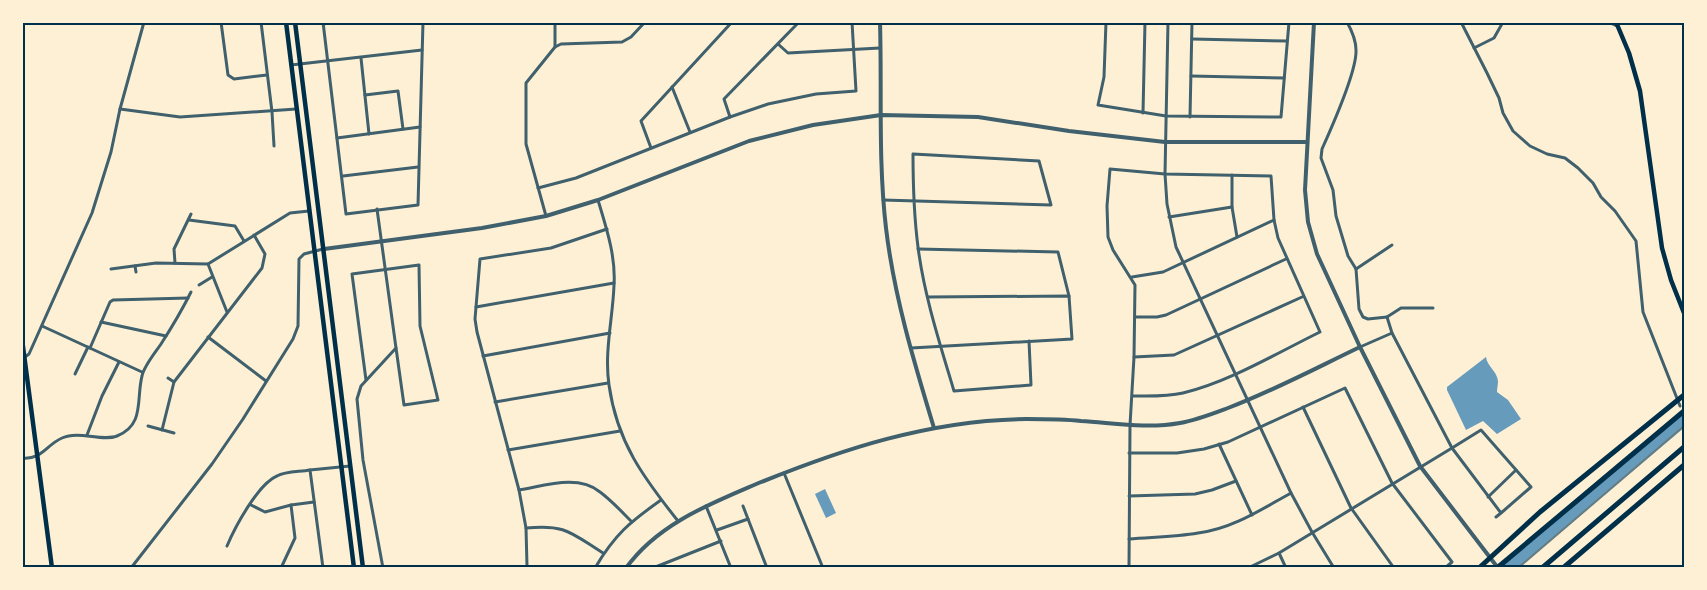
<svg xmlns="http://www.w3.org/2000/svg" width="1707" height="590" viewBox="0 0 1707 590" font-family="'Varela Round',sans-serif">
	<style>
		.water { fill: #669bbc }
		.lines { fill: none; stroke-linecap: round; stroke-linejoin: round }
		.river { stroke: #669bbc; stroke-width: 12 }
		.minor { stroke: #3f606c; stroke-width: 3 }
		.tertiary { stroke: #3f606c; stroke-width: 4 }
		.secondary { stroke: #003049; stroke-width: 4.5 }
		.primary { stroke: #003049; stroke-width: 5 }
		.rail { stroke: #657d81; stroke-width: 2 }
		.neatline { fill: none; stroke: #003049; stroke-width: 2 }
	</style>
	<rect width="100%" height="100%" fill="#fdf0d5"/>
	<g class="water">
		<path d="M1486,357C1487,366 1497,371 1498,381C1498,385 1497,388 1497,392L1508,400L1521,419L1497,434L1483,421L1466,430L1447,390V387Z"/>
		<polygon points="825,489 836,513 826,518 815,494"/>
	</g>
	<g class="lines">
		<polyline class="river" points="1509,568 1684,420"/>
		<g class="minor">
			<polyline points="221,22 228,75 234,79 267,75"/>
			<polyline points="261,22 272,112 274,146"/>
			<polyline points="323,22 346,214 418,205 423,22"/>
			<polyline points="555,22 555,47"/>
			<polyline points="1106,22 1104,77 1098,105 1166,116 1281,117 1289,22"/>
			<polyline points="1168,22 1165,174 1167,204 1176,247 1291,493 1312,532 1334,568"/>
			<polyline points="1461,22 1487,73 1499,98 1503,113 1513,131 1530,146 1547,154 1565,158 1578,168 1593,183 1601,197 1615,211 1636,241 1643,312 1680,406"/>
			<polyline points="1608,22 1617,26"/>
			<polyline points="323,24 336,22"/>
			<polyline points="1192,39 1287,41"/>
			<polyline points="778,44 788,53 880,48"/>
			<polyline points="1474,48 1494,38 1503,22"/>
			<polyline points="361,58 369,134"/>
			<polyline points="291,65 422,50"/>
			<polyline points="1191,76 1284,78"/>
			<polyline points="672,87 690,132"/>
			<polyline points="365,95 398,91 403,129"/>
			<polyline points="120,109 180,117 296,109"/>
			<polyline points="1143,113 1145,22"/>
			<polyline points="730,117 724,99 799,22"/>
			<polyline points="1190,117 1192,22"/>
			<polyline points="337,138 420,127"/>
			<polyline points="651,148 641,121 732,22"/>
			<polyline points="1232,175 1232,207 1237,237"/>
			<polyline points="343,176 418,167"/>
			<polyline points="538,188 576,178 730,117 768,104 816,94 856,91 852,22"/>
			<path d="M598,200C606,227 616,256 614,285C613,317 604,352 609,385C617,442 643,477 678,521"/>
			<path d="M883,200L1051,205L1039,161L913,154C913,185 914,216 918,247C924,295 940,344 954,391L1031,385L1029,341"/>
			<polyline points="377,209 396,348 361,386 357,399 363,460 383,568"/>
			<polyline points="546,216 526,144 526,83 555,47 561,44 622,42 631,37 645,22"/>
			<polyline points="1169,217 1232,207"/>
			<polyline points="189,220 235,226 244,241"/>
			<polyline points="918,249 1058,252 1069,296"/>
			<polyline points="175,263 174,249 191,214"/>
			<polyline points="208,264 290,213 309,211"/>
			<polyline points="135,266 136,272"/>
			<polyline points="111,269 156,263 208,264 227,312"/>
			<polyline points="1356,269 1392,245"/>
			<polyline points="1132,277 1163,272 1274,220"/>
			<polyline points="199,285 212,277"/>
			<polyline points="476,307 614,283"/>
			<polyline points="1136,317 1157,317 1166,315 1286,259"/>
			<polyline points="1387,317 1401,308 1433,308"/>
			<polyline points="101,322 166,336"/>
			<polyline points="42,326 142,372"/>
			<polyline points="208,337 266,381"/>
			<polyline points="1360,347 1392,333"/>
			<polyline points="90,348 110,302 113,300 188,298"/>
			<polyline points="911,348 1072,339 1069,296 928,297"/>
			<polyline points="483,356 610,333"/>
			<polyline points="25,357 29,354 92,213 111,152 120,109 144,22"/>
			<polyline points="1134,357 1174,355 1302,297"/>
			<polyline points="75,374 88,347"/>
			<polyline points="168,378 174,382"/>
			<polyline points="366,380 352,274 419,265 420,326 438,400 404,405 396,348"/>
			<polyline points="495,402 608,383"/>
			<polyline points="1303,407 1351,508 1394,568"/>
			<polyline points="148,426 174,433"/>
			<polyline points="162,430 174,382 262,268 265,254 254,235"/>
			<polyline points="87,435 102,396 119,362"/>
			<polyline points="1219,444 1252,515"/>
			<polyline points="508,450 620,431"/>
			<polyline points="1129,453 1177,453 1204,449 1228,442 1345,388 1392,483 1452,562 1445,568"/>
			<path d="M22,458C42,460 46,445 62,438C79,430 102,442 117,436C145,425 136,399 142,376C144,366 155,353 161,344C172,327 182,310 191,292"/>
			<polyline points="784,473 823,568"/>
			<path d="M519,490C544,486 578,474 600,492C611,500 621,511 631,521"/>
			<polyline points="1129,496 1195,494 1212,490 1236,481"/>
			<polyline points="1488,497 1516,470"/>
			<polyline points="251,505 265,512 291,505"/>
			<polyline points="706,506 731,568"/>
			<polyline points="743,506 748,519"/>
			<polyline points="1496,517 1501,513 1531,487 1481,430 1452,448 1501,513"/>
			<path d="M526,528C566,524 571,533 603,553"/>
			<polyline points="717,530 748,519 767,568"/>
			<path d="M1129,539C1152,537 1175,537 1198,533C1232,529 1262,509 1291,493"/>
			<path d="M227,546C235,527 258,484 277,476C286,471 300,472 310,470"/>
			<polyline points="1279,553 1286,568"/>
			<polyline points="131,568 212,464 243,419 293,339 298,326 299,259 304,254 323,249"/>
			<polyline points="281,568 295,538 291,505 314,502"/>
			<polyline points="323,568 310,470 350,466"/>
			<polyline points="530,568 527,566 526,528 519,490 477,332 475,319 480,259 551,248 607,229"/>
			<path d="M595,568C615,534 630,522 661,500"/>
			<polyline points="653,568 721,541"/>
			<path d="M1129,568L1130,425L1134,357L1135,285L1113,250L1108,237L1107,206L1110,169L1165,174L1271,176L1274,220L1278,238L1320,332C1277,353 1229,382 1183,393C1166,397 1149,396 1132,396"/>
			<path d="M1248,568L1279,553L1452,448L1392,333L1387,317L1368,319L1363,317L1359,309L1356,269L1348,256L1336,216L1333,190L1321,158L1322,149C1331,129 1357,71 1356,50C1356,40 1352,31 1347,22"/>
		</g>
		<g class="tertiary">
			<path d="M880,22C882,91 878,160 886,228C894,296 914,362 934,428"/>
			<polyline points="1314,22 1305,190 1308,222 1317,254 1360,347 1420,466 1498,568"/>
			<polyline points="324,249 482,228 546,216 598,200 749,141 813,125 881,115 978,117 1069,131 1165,142 1307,142"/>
			<path d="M626,568C657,525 707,505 754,485C842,449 930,420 1026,419C1044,419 1063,419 1081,421C1114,423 1147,429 1180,423C1197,420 1212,414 1228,408C1273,391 1316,368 1360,347"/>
		</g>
		<g class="secondary">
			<polyline points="286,22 354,568"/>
			<polyline points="295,22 363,568"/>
			<polyline points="1616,22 1629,53 1640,91 1662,248 1671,280 1684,313"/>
			<polyline points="22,339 52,568"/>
		</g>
		<g class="primary">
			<polyline points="1479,568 1540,512 1684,395"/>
			<polyline points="1497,568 1684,411"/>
			<polyline points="1542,568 1684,447"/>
			<polyline points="1563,568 1684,465"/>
		</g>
		<polyline class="rail" points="1518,568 1684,426"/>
	</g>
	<rect width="1707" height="590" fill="none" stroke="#fdf0d5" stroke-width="48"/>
	<rect x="24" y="24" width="1659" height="542" class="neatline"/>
</svg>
